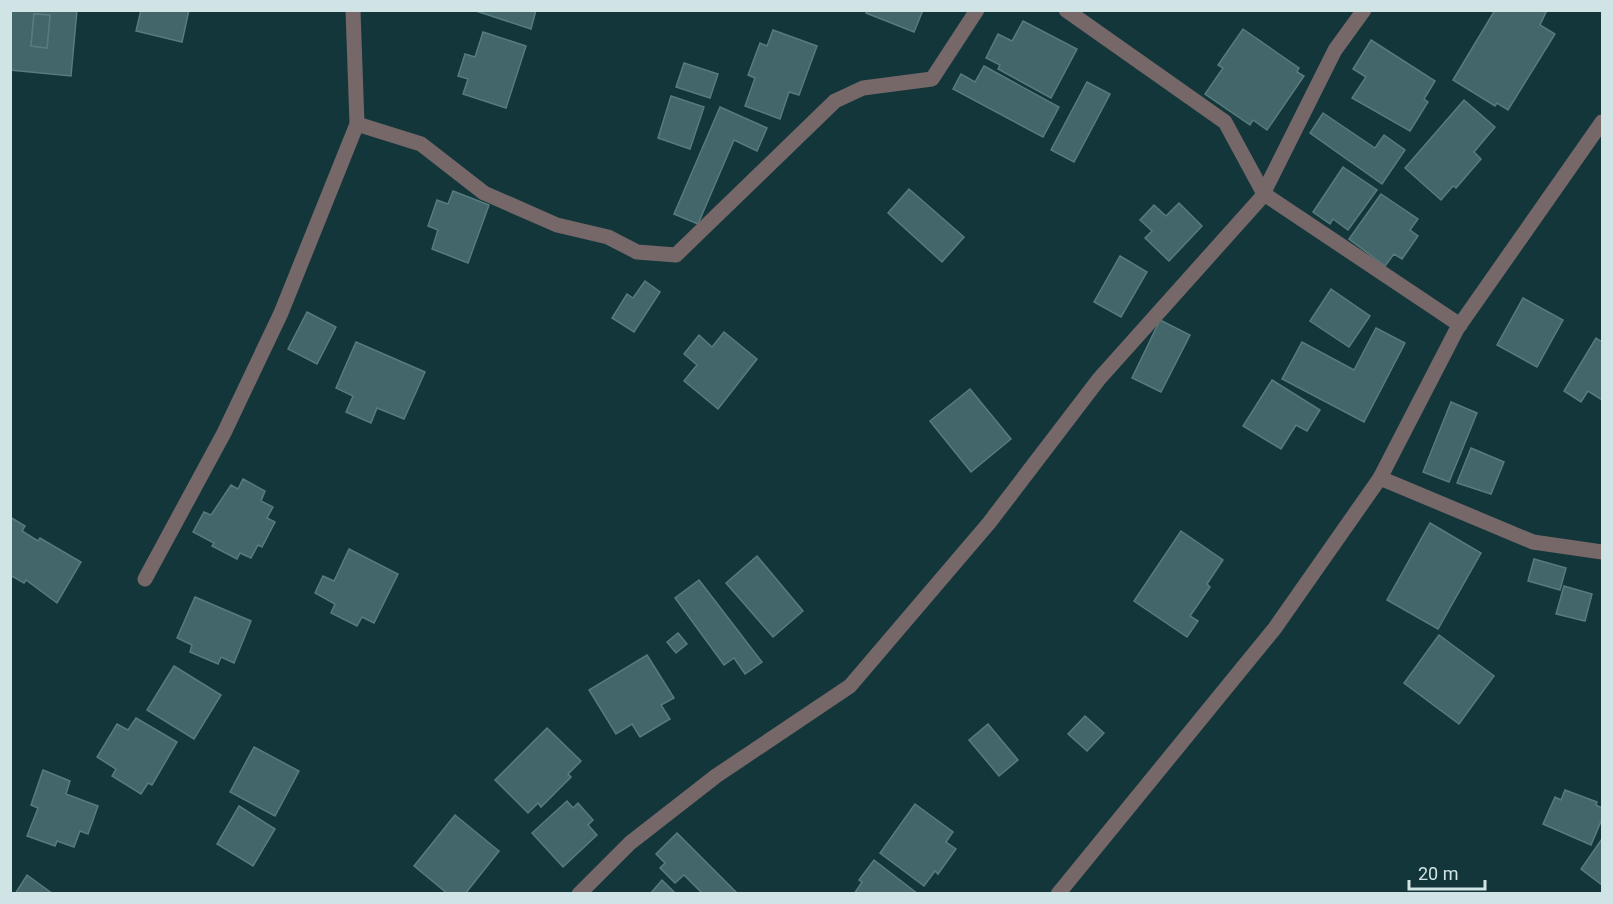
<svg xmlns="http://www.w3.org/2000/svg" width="1613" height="904" viewBox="0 0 1613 904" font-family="Roboto,sans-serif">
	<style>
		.building { fill: #42666a; stroke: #577b7f; stroke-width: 1.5; fill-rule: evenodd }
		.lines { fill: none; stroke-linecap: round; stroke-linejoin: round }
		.minor { stroke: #766768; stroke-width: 15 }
	</style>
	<rect width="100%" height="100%" fill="#12363a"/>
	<g class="building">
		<path d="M10,10H77L71,76L10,70ZM34,14L50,15L47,48L31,46Z"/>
		<polygon points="141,10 189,10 182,42 136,31"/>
		<polygon points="473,10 536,10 531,29"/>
		<polygon points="867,10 923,10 914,32 866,13"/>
		<polygon points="1495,10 1547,10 1540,25 1555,34 1508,110 1497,103 1495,106 1453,80"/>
		<polygon points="34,14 50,15 47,48 31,46"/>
		<polygon points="1023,21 1077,49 1051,98 998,69 1000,65 986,58 998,34 1012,41"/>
		<polygon points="1243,29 1299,68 1297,72 1304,76 1267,130 1253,120 1250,125 1205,94 1223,68 1218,65"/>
		<polygon points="773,30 817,46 799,95 789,92 780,119 745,106 755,78 748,75 760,43 767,46"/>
		<polygon points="483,32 526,46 506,108 463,94 468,79 458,76 465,54 475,57"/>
		<polygon points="1371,40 1435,81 1424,99 1428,102 1410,131 1352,98 1366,77 1353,69"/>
		<polygon points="684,63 718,74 710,98 676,87"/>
		<polygon points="984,66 1059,107 1043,137 953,89 961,74 975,82"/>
		<polygon points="1087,82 1110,94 1074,162 1051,150"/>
		<polygon points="671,96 704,107 690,149 658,138"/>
		<polygon points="1464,100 1495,127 1474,152 1481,159 1456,188 1453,186 1441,200 1405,168"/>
		<polygon points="720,107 767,128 757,151 734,140 698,224 674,214"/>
		<polygon points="1323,113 1375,148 1384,135 1405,150 1382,184 1310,133"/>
		<polygon points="1343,167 1377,190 1348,230 1333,219 1330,224 1313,212"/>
		<polygon points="909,189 964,237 942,262 888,213"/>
		<polygon points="453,191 489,205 468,263 432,249 438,230 428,226 437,200 448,204"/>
		<polygon points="1381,194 1418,219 1410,230 1418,236 1402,259 1394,254 1385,266 1349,239"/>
		<polygon points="1179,203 1202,226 1169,261 1145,238 1152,231 1140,220 1154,205 1166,216"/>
		<polygon points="1120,256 1147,272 1121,317 1094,302"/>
		<polygon points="645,281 660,292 634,332 612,318 627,294 633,298"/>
		<polygon points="1331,289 1370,316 1349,347 1310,321"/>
		<polygon points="1523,298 1563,320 1537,367 1497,345"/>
		<polygon points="307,312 336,327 317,364 288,349"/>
		<polygon points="1160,320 1190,335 1161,392 1132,378"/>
		<polygon points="1376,328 1405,343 1364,422 1282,379 1302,342 1354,370"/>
		<polygon points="724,332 757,359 718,409 684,381 697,365 684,354 699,335 712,347"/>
		<polygon points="1596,338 1602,342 1602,400 1588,391 1581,402 1564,391"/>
		<polygon points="356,342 425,372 404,419 377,408 371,423 346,412 353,396 336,388"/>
		<polygon points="1272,380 1320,410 1307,431 1296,425 1281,449 1243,426"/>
		<polygon points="970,389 1011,439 971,472 930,421"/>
		<polygon points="1451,402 1477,413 1449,482 1423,472"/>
		<polygon points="1471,448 1504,462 1491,494 1457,483"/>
		<polygon points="243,479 265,491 261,501 273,507 267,518 275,522 262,547 258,545 251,558 240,553 237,559 212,546 214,543 193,532 204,512 211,515 231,485 238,489"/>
		<polygon points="10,517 25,526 22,531 38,541 40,538 81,562 57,603 26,580 24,583 10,575"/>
		<polygon points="1430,523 1481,553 1438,629 1387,600"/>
		<polygon points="1181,531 1223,560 1207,584 1210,587 1190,616 1198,621 1187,637 1134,601"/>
		<polygon points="349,549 398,574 374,623 362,617 357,626 331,613 335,604 315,593 323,576 334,581"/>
		<polygon points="757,556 803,611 773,637 726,583"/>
		<polygon points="1534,559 1566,568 1560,590 1528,581"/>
		<polygon points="699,580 762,662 745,674 734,658 724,665 675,598"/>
		<polygon points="1564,586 1592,594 1585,621 1556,614"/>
		<polygon points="195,597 251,621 234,663 221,657 218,664 190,652 192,645 177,638"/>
		<polygon points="678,633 687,644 676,653 667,642"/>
		<polygon points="1439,635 1494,676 1459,724 1404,683"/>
		<polygon points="647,655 674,698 661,705 670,719 640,737 632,724 616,734 589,690"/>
		<polygon points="174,666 221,695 194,739 147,710"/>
		<polygon points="1085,716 1104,733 1087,751 1068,734"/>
		<polygon points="136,718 177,742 152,785 148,783 141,794 112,776 116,769 97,757 117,724 128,730"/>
		<polygon points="988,724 1018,760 999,776 969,740"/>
		<polygon points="547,728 581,761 568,774 571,777 541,807 538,803 528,813 495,780"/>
		<polygon points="254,747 299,771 275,816 230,792"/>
		<polygon points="43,770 70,781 66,794 98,806 88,834 80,831 74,847 57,841 55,846 27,836 38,808 31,805"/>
		<polygon points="1565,790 1597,802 1596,805 1602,808 1602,819 1591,845 1543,824 1555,797 1561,800"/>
		<polygon points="567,801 573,808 578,803 593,820 588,825 597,835 563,867 532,833"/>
		<polygon points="915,804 953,832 946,842 956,849 938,874 935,871 924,886 880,853"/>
		<polygon points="239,806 275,829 253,866 217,844"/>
		<polygon points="455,815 499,851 465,894 448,894 414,866"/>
		<polygon points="677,833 738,894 703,894 684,875 675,883 660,868 665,863 656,854"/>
		<polygon points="1602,839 1602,885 1581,869"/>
		<polygon points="874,860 918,894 854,894 862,882 859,880"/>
		<polygon points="27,875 53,894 15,894"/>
		<polygon points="662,880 676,894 650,894"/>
	</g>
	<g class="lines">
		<g class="minor">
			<polyline points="1066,10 1225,122 1264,194 1460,325"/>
			<polyline points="357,124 421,144 484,193 557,225 608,237 637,252 676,255 835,101 863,88 932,79 977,10"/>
			<polyline points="1380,478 1533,542 1602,552"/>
			<polyline points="145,579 224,433 281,313 357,124 353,10"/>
			<polyline points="579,894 630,843 716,776 850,686 989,523 1099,379 1261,198 1335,50 1364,10"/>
			<polyline points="1058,894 1275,628 1380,478 1457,329 1602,122"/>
		</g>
	</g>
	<rect width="1613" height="904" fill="none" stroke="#d0e3e5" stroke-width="24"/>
	<path d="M1409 880v9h76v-9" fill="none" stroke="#d0e3e5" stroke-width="3"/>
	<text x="1418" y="880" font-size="18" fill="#d0e3e5" stroke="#12363a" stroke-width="4.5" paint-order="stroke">20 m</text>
</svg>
